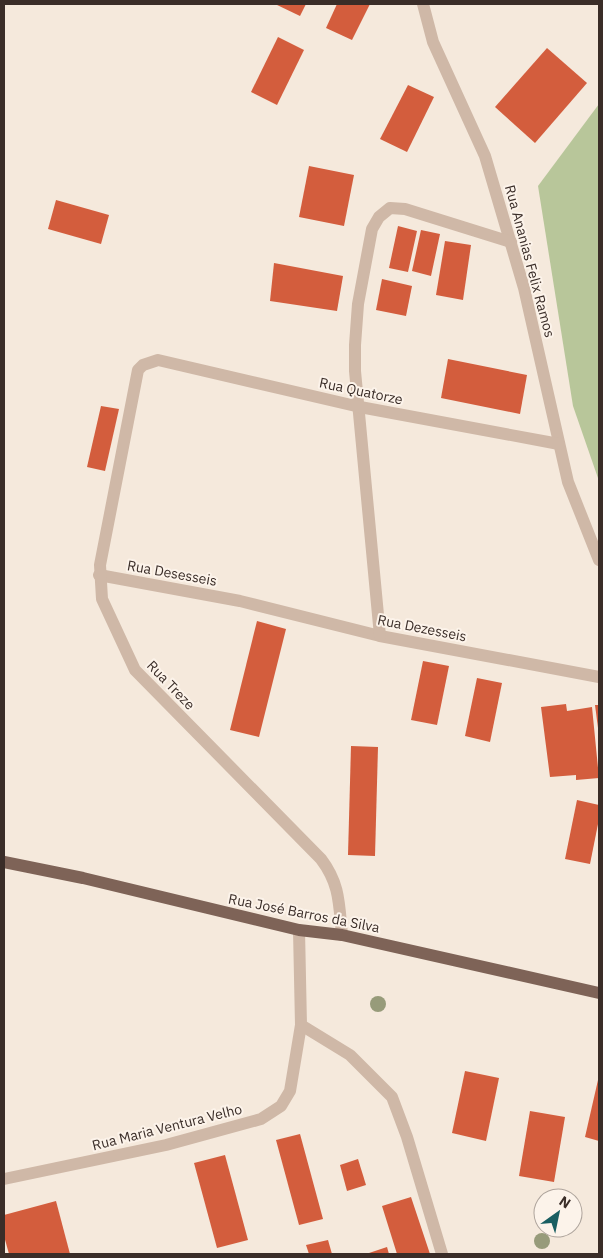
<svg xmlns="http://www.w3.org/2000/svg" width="603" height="1258" viewBox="0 0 603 1258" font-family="'IBM Plex Sans',sans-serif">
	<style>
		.green { fill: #b8c69a }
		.building { fill: #d35d3d }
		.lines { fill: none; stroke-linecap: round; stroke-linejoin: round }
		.minor { stroke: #cfb8a7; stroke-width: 12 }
		.tertiary { stroke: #cfb8a7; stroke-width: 12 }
		.primary { stroke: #7e6357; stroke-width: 12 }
		.tree { fill: #979b7a }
		.labels { text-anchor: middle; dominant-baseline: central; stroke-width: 4; stroke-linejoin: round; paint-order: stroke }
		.street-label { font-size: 14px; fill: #3a2d28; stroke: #fcf3ea }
	</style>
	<rect width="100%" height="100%" fill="#f5e9dc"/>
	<polygon class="green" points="599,104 599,481 573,406 538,186"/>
	<g class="building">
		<polygon points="275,4 306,4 300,16"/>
		<polygon points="337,4 370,4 352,40 326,28"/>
		<polygon points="278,37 304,50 277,105 251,92"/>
		<polygon points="547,48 587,83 535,143 495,107"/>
		<polygon points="408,85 434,97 407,152 380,139"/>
		<polygon points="309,166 354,175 344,226 299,217"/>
		<polygon points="56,200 109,215 101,244 48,229"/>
		<polygon points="398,226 417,231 408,272 389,268"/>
		<polygon points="421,230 440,234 431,276 412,271"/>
		<polygon points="445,241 471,245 463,300 436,295"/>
		<polygon points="274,263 343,276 337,311 270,301"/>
		<polygon points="382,279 412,286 406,316 376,310"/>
		<polygon points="448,359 527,375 520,414 441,398"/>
		<polygon points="101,406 119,409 105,471 87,467"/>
		<polygon points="257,621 286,629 259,737 230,730"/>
		<polygon points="423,661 449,666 437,725 411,720"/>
		<polygon points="477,678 502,683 490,742 465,736"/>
		<polygon points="566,704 567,711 592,707 599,778 576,780 576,775 550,777 541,707"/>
		<polygon points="595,705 599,705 599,728 598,728"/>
		<polygon points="351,746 378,747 375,856 348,855"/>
		<polygon points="577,800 599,805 599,819 590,864 565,859"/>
		<polygon points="465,1071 499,1078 486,1141 452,1133"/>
		<polygon points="598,1080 599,1080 599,1141 585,1137"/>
		<polygon points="530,1111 565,1117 554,1182 519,1176"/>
		<polygon points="300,1134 323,1219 299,1225 276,1140"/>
		<polygon points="225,1155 248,1240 217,1248 194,1163"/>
		<polygon points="358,1159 366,1185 347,1191 340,1165"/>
		<polygon points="411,1197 430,1254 397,1254 382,1206"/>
		<polygon points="56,1201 70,1254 9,1254 4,1236 4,1215"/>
		<polygon points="328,1240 332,1254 309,1254 306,1245"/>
		<polygon points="387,1247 389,1254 366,1254"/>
	</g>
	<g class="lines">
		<g class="minor">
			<polyline points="423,4 433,42 485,156 524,288 568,482 599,560"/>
			<polyline points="99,575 240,601 380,636 599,677"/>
			<polyline points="380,636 355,371 355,345 358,304 372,229 379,217 390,208 405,209 511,242"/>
			<path d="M342,935C339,904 340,884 321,859L135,670L102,599L100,565L138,370L143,365L158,360L360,407L559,444"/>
			<polyline points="4,1179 166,1145 261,1119 281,1106 290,1091 301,1025"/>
		</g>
		<polyline class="tertiary" points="299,930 301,1025 350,1055 392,1097 407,1137 442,1254"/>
		<polyline class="primary" points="4,862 83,878 299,930 342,935 599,993"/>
	</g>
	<g class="tree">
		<circle cx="378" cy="1004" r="8"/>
		<circle cx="542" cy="1241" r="8"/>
	</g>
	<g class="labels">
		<g class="street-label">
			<text transform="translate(530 261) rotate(75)">Rua Ananias Felix Ramos</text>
			<text transform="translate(361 391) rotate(12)">Rua Quatorze</text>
			<text transform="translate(172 573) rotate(10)">Rua Desesseis</text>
			<text transform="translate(422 628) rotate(11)">Rua Dezesseis</text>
			<text transform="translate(171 685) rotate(46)">Rua Treze</text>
			<text transform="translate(304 913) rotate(11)">Rua José Barros da Silva</text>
			<text transform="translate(167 1127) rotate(-14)">Rua Maria Ventura Velho</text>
		</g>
	</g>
	<rect width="603" height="1258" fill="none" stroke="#3a2d28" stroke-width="10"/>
	<g transform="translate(558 1213) rotate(33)"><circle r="24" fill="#fcf3ea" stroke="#aea49c"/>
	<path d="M0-4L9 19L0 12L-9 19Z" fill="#195e61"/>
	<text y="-8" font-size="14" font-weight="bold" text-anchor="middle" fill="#3a2d28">N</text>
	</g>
</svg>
